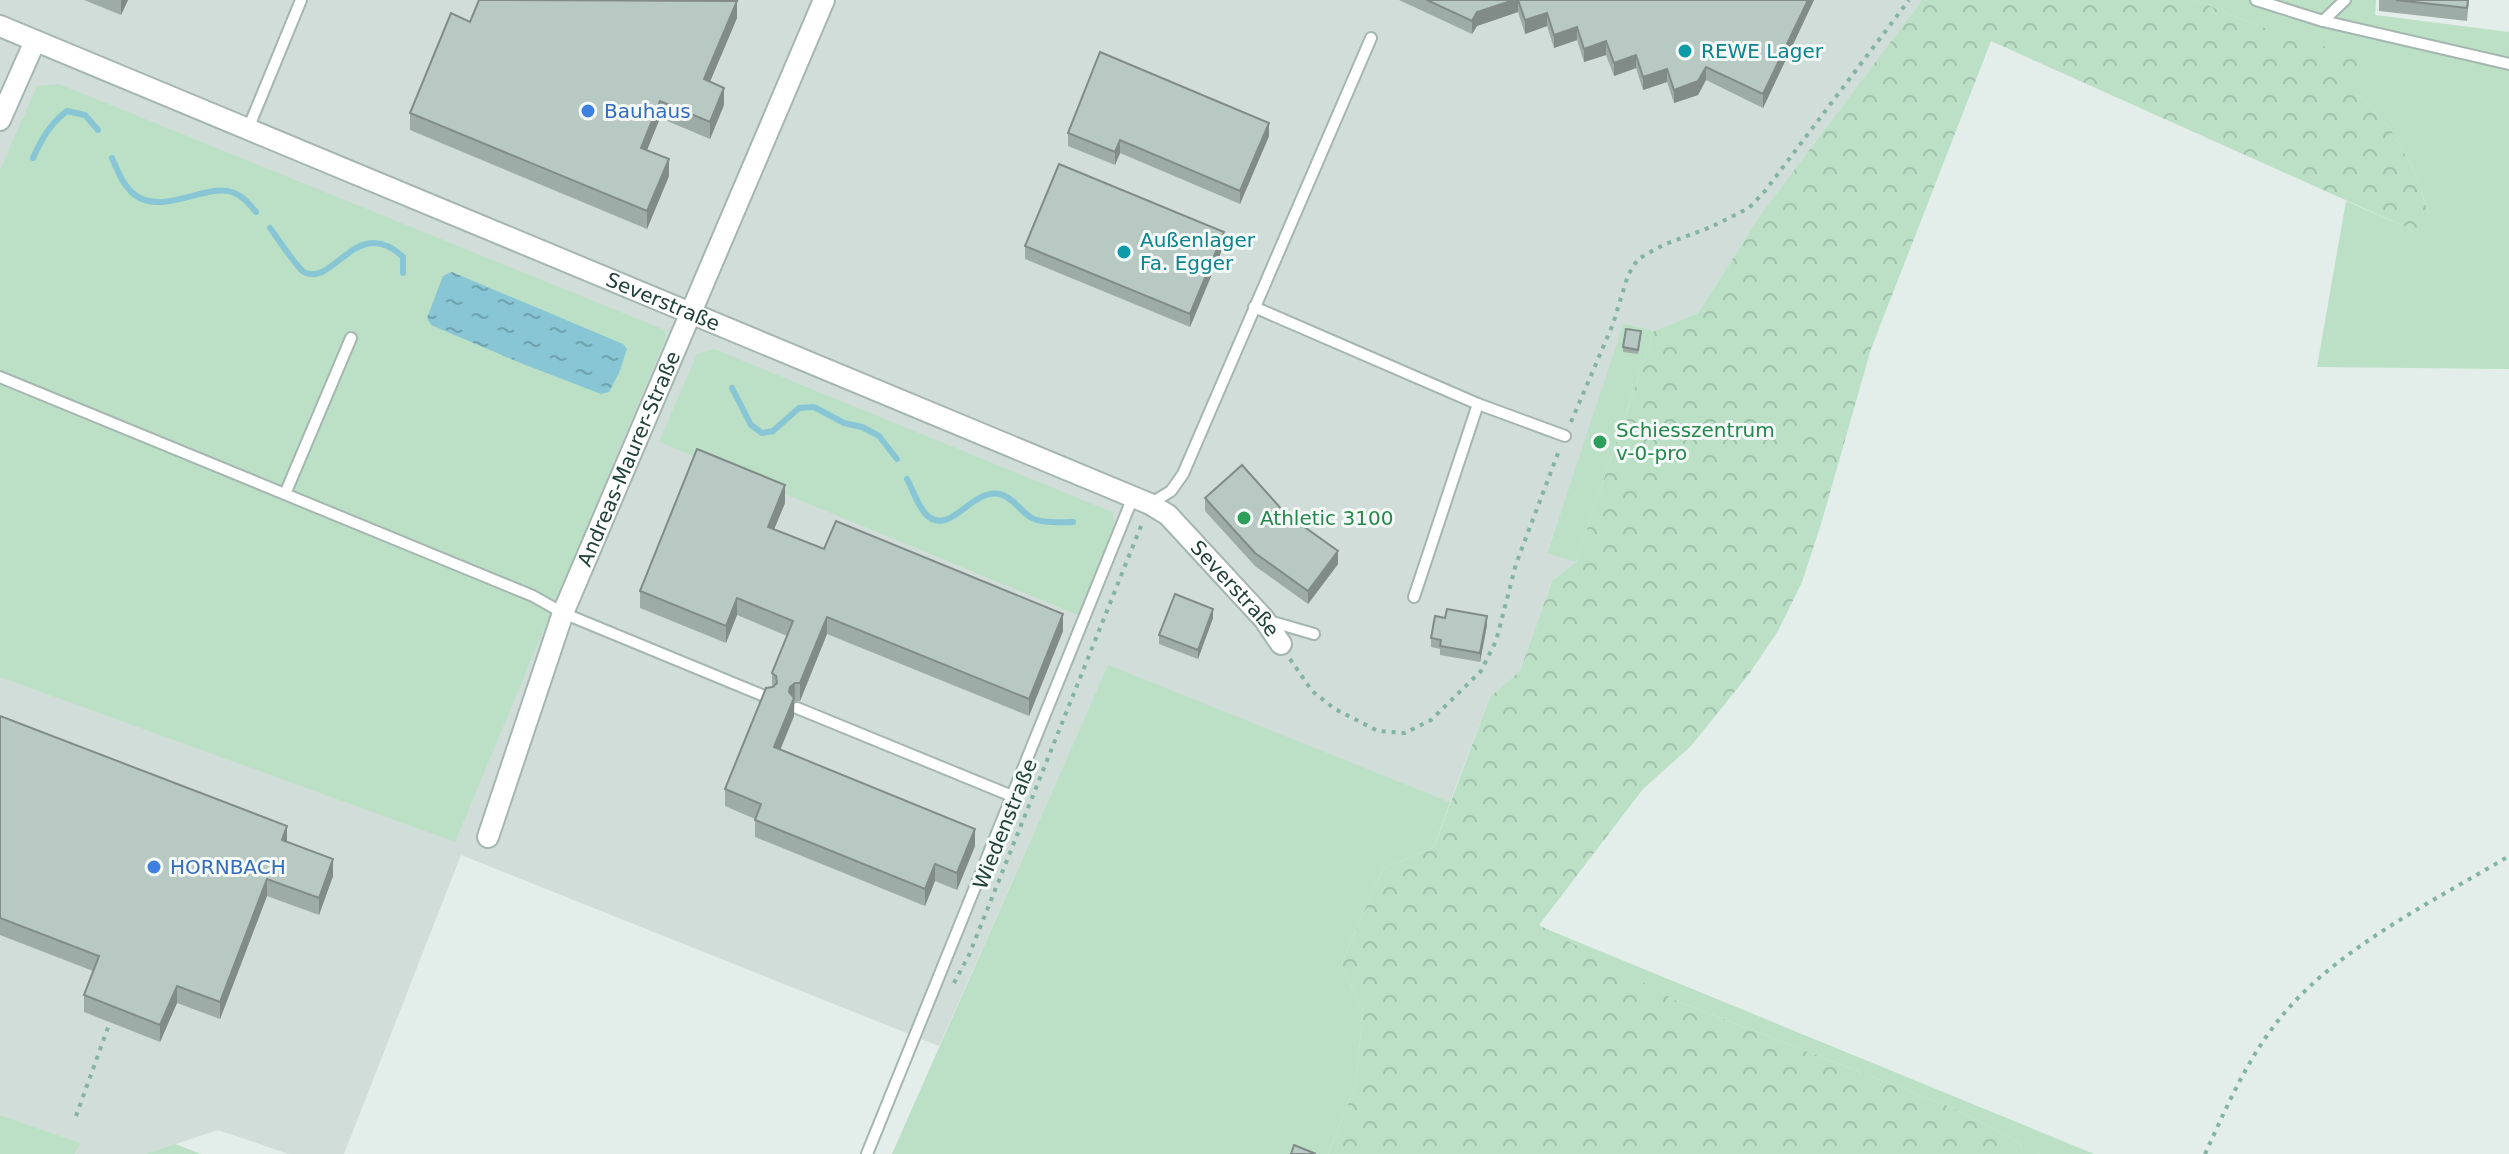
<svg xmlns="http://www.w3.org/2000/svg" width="2509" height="1154" viewBox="0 0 2509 1154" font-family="'DejaVu Sans',sans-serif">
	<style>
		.built { fill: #d1ddd8 }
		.grass { fill: #bbe0c6 }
		.forest { fill: url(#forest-crowns) }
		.water { fill: url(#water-ripples) }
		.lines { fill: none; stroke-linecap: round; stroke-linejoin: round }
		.stream { stroke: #88c6d5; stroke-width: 6 }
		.service-casing { stroke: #a5b6b1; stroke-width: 14 }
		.minor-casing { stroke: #a5b6b1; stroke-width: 24 }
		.path { stroke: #82b3a5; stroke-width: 4; stroke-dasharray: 4 6; stroke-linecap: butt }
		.service { stroke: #fff; stroke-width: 10 }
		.minor { stroke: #fff; stroke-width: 20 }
		.wall { fill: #9eaca7 }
		.shaded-wall { fill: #818c88 }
		.building { fill: #b8c8c2; stroke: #818c88; stroke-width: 2 }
		.culture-dot { fill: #0f9aa8; stroke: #f4faf7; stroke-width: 3 }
		.shop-dot { fill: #3f7fe0; stroke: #f4faf7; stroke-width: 3 }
		.leisure-dot { fill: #2e9e5b; stroke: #f4faf7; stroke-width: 3 }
		.labels { text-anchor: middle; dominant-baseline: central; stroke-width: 6; stroke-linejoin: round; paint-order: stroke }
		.culture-label { font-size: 20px; fill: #0d838f; stroke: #f4faf7; text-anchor: start }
		.shop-label { font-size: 20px; fill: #366cbe; stroke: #f4faf7; text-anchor: start }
		.street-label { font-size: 20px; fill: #214039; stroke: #f4faf7 }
		.leisure-label { font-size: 20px; fill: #27864d; stroke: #f4faf7; text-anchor: start }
	</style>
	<defs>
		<pattern id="forest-crowns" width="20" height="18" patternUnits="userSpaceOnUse" patternTransform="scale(2)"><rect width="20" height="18" fill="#bbe0c6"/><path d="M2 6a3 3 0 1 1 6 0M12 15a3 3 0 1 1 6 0" fill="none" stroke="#a0c1ab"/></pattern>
		<pattern id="water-ripples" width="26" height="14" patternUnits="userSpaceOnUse" patternTransform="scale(2)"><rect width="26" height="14" fill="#88c6d5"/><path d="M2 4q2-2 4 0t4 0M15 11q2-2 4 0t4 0" fill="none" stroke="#6fa2ae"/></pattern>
	</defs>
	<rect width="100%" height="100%" fill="#e3ede9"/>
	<polygon class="built" points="0,0 1922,0 1761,214 1698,313 1654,331 1625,323 1547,552 1576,562 1552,581 1520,671 1490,697 1450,802 1108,666 939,1046 461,855 344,1154 289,1154 218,1130 145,1154 75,1154 79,1143 0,1115"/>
	<g class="grass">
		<polygon points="2195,0 2376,0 2375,15 2509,32 2509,369 2317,367 2346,201 2410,229 2429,213 2412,166 2389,127 2358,95 2258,26"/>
		<polygon points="59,84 665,330 666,337 455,842 0,677 0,170 37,86"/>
		<polygon points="1624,323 1654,331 1576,562 1547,553"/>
		<polygon points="714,349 1112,512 1115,524 1078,615 659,442 697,354"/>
		<polygon points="1108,665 1450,802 1434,847 1383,869 1341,964 1363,1012 1356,1084 1328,1154 892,1154"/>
		<polygon points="1539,926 2094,1154 2040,1154 1955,1109 1677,1001"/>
		<polygon points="0,1115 80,1143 75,1154 0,1154"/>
		<polygon points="175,1144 201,1154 145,1154"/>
	</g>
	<polygon class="forest" points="1922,0 2195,0 2258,26 2369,60 2358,95 2389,127 2412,166 2429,214 2422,226 2410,229 1991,41 1871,349 1821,524 1802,582 1778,631 1749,674 1691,746 1643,789 1539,925 1677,1001 1955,1109 2040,1154 1328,1154 1356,1084 1363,1012 1341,964 1383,869 1434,847 1490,697 1520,671 1552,581 1576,562 1654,331 1698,313 1761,214"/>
	<polygon class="water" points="452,272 623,344 627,349 619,373 609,392 601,394 523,364 431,325 427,318 443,276"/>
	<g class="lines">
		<g class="stream">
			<path d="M33,158C42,138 50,124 67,111L85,115L98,130"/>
			<path d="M112,158C118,171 123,186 135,195C163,216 207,183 232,192C242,195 249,204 256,212"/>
			<path d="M270,228C277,237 297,268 304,272C333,288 357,213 403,257V273"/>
			<polyline points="732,388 751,425 762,433 773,431 799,408 814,407 844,423 862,427 879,436 897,459"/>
			<path d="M907,479C913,490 919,510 929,517C952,534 972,488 1000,494C1012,497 1020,510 1030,517C1042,524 1059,522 1073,522"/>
		</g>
		<g class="service-casing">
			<g id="service">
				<polyline points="2256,0 2323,21 2509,64"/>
				<polyline points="2323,21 2345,0"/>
				<polyline points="248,129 301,0"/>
				<polyline points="1254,307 1478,404 1565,436"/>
				<polyline points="0,377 533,596 563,613 769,698"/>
				<polyline points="285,494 351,338"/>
				<polyline points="1150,504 1171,491 1183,474 1371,38"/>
				<polyline points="1414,597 1478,404"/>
				<polyline points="1266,620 1314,634"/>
				<polyline points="797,708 1012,796"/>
				<polyline points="867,1154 1133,497"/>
			</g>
		</g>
		<g class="minor-casing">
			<g id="minor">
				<path id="s1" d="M0,26L1150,504L1168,515L1264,619L1281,644"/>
				<polyline points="0,120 35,41"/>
				<path id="s2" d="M488,837L563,613L824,0"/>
			</g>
		</g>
		<g class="path">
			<polyline points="1571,422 1613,324 1628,275 1638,259 1663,245 1711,227 1749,208 1765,191 1909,0"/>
			<polyline points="1290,659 1312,691 1335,709 1378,731 1405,733 1431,720 1481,671 1496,641 1516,564 1560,448"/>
			<polyline points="954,983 969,955 1143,521"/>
			<polyline points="76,1116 110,1022"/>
			<path d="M2205,1154C2228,1104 2250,1052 2287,1010C2342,946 2437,899 2509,856"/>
		</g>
		<use href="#service" class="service"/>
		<use href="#minor" class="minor"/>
	</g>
	<g class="wall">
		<polygon points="84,0 128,0 121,15"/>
		<polygon points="1399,0 1814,0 1763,108 1706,80 1698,95 1674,103 1667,82 1643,90 1636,68 1614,76 1606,55 1584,62 1577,40 1554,48 1547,26 1525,34 1518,12 1477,26 1472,34"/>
		<polygon points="2379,0 2469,0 2467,21 2379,11"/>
		<polygon points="737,18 710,81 724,105 710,139 660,118 647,150 669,176 647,229 410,130 410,113 470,22"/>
		<polygon points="1068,133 1269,136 1240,204 1120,153 1115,165 1068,146"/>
		<polygon points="1224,245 1190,327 1025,259 1025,246"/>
		<polygon points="1641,336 1638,354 1623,352 1623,347"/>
		<polygon points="1205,498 1285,513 1338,564 1308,604 1255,566 1205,511"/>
		<polygon points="785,503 774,529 824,549 1063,631 1029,716 827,634 800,701 794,701 794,716 780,750 975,846 957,890 935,881 925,906 755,837 755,819 725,806 725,789 772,687 772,673 787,636 737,615 726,643 640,608 640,591"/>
		<polygon points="1213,618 1198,659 1159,644 1159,635"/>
		<polygon points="1487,625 1480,662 1440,655 1440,649 1431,647 1431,638"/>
		<polygon points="0,716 287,842 333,876 319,915 267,896 220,1019 177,1003 160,1042 84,1012 84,995 93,971 0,935"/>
	</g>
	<g class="shaded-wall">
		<polygon points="121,0 128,0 121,15"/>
		<polygon points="1514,0 1518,0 1518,12 1477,26 1472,34 1472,21 1477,12"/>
		<polygon points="1808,0 1814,0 1763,108 1763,94"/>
		<polygon points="737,1 737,18 704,96 704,79"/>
		<polygon points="1547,13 1547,26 1525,34 1525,20"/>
		<polygon points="1577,27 1577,40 1554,48 1554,35"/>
		<polygon points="1606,41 1606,55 1584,62 1584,49"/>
		<polygon points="1636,55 1636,68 1614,76 1614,63"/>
		<polygon points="1706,67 1706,80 1698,95 1674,103 1674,90"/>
		<polygon points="1667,69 1667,82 1643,90 1643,77"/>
		<polygon points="724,88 724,105 710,139 710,122"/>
		<polygon points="660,101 660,118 641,165 641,148"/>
		<polygon points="1269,123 1269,136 1240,204 1240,191"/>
		<polygon points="1120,140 1120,153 1115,165 1115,152"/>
		<polygon points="669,159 669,176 647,229 647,211"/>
		<polygon points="1224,232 1224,245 1190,327 1190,314"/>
		<polygon points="785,485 785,503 768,544 768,527"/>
		<polygon points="1338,551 1338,564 1308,604 1308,591"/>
		<polygon points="737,598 737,615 726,643 726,626"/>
		<polygon points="1213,609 1213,618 1198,659 1198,650"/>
		<polygon points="1063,614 1063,631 1029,716 1029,699"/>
		<polygon points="1487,616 1487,625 1480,662 1480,653"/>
		<polygon points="827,617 827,634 800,701 800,683"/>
		<polygon points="795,683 794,716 774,765 774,747 790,687"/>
		<polygon points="287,826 287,843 282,840"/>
		<polygon points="975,829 975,846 957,890 957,873"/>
		<polygon points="333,859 333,876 319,915 319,898"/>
		<polygon points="935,864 935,881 925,906 925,889"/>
		<polygon points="267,879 267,896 220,1019 220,1002"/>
		<polygon points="177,986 177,1003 160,1042 160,1025"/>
	</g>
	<g class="building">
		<polygon points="479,0 737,1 704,79 724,88 710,122 660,101 641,148 669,159 647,211 410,113 451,13 470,22"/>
		<polygon points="1427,0 1514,0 1477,12 1472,21"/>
		<polygon points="1518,0 1808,0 1763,94 1706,67 1698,81 1674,90 1667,69 1643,77 1636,55 1614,63 1606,41 1584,49 1577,27 1554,35 1547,13 1525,20"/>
		<polygon points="2396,0 2468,0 2467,8"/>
		<polygon points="1100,52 1269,123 1240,191 1120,140 1115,152 1068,133"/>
		<polygon points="1059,164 1224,232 1190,314 1025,246"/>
		<polygon points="1626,329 1641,331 1638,350 1623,347"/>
		<polygon points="697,449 785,485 768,527 824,549 836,521 1063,614 1029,699 827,617 800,683 795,683 790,687 789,692 794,698 774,747 975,829 957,873 935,864 925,889 755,820 761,804 725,789 766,688 773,687 777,683 776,676 772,673 793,621 737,598 726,626 640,591"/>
		<polygon points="1242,465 1285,513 1338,551 1308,591 1255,553 1205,498"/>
		<polygon points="1175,594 1213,609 1198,650 1159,635"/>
		<polygon points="1447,609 1487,616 1480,653 1440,646 1441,640 1431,638 1435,616 1445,618"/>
		<polygon points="0,716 287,826 282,840 333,859 319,898 267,879 220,1002 177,986 160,1025 84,995 99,956 0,918"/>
		<polygon points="1294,1145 1316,1154 1291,1154"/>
	</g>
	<g class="culture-dot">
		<circle cx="1685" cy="51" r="8"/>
		<circle cx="1124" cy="252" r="8"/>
	</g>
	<g class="shop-dot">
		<circle cx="588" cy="111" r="8"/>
		<circle cx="154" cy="867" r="8"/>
	</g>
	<g class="leisure-dot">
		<circle cx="1600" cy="442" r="8"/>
		<circle cx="1244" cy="518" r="8"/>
	</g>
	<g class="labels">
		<g class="culture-label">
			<text x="1701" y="51">REWE Lager</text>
			<text x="1140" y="240">Außenlager<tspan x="1140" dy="23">Fa. Egger</tspan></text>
		</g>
		<g class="shop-label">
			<text x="604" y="111">Bauhaus</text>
			<text x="170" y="867">HORNBACH</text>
		</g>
		<g class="street-label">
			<text stroke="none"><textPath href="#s1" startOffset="718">Severstraße</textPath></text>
			<text stroke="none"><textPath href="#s2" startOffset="404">Andreas-Maurer-Straße</textPath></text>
			<text stroke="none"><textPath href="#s1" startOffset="1366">Severstraße</textPath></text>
			<text transform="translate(1005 824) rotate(-68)">Wiedenstraße</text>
		</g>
		<g class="leisure-label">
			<text x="1616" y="430">Schiesszentrum<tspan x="1616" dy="23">v-0-pro</tspan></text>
			<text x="1260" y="518">Athletic 3100</text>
		</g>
	</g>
</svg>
